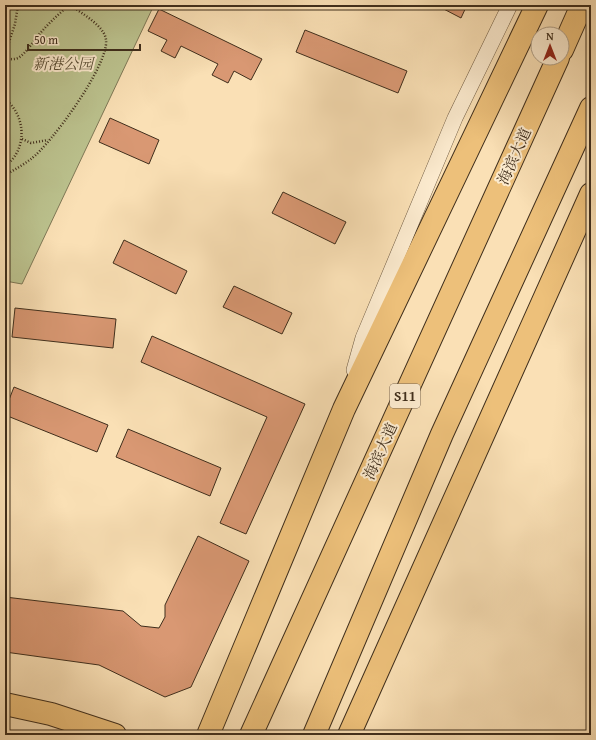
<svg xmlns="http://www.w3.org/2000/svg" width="596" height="740" viewBox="0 0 596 740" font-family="'Gentium Book Plus','Noto Serif SC',serif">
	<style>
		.green { fill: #bcc38f; stroke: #7e7856 }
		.building { fill: #d99873; stroke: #3f2e1c }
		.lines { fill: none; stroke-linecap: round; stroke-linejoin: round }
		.minor-casing { stroke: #6e5a42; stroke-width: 16 }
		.primary-casing { stroke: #3f2e1c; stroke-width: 24 }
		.motorway-casing { stroke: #3f2e1c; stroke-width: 24 }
		.path { stroke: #3f2e1c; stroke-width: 2.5; stroke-dasharray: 1 2; stroke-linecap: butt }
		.minor { stroke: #fcebcf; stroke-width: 15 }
		.primary { stroke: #edc07a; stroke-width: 22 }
		.motorway { stroke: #edc07a; stroke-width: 22 }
		.labels { text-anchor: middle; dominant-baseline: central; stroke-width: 4; stroke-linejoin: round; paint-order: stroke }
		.shield { fill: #fcebcf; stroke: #786752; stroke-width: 1 }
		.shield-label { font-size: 14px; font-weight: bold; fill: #3f2e1c }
		.park-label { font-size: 15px; font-style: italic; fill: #584c33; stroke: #fcebcf }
		.street-label { font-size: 15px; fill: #3f2e1c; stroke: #fcebcf }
	</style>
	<rect width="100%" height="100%" fill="#fae0b5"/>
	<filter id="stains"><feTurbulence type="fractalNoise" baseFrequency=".005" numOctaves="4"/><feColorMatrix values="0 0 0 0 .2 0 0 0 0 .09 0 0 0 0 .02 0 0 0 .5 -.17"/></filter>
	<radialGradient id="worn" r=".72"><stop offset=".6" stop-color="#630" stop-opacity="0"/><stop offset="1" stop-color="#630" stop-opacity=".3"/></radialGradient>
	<polygon class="green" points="5,5 154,5 22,284 5,281"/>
	<g class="building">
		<polygon points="436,5 467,5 461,18"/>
		<polygon points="159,9 262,59 251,80 234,71 228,83 212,75 218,64 181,46 175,58 161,51 167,40 148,31"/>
		<polygon points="305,30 407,71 398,93 296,52"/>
		<polygon points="110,118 159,140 149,164 99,142"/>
		<polygon points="283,192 346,222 335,244 272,213"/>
		<polygon points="124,240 187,271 176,294 113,263"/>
		<polygon points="234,286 292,313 282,334 223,307"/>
		<polygon points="15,308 116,319 113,348 12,337"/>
		<polygon points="152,336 305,404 246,534 220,523 267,417 141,362"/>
		<polygon points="14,387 108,425 97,452 5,415 5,410"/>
		<polygon points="128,429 221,468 210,496 116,457"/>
		<polygon points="198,536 249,561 191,687 165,697 99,665 5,652 5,597 123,611 141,626 159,628 165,617 165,605"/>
	</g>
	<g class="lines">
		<g class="minor-casing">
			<polyline id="minor" points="354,370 363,338 455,118 510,5"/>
		</g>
		<g class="primary-casing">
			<polyline id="primary" points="5,704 51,714 115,735"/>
		</g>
		<g class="motorway-casing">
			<g id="motorway">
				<polyline points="562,50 582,5"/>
				<polyline points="208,735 344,409 537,5"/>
				<polyline points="251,735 558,58"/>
				<polyline points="314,735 442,434 591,108"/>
				<polyline points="349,735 591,194"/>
			</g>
		</g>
		<g class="path">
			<polyline points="5,54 15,24 18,5"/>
			<path d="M5,58C9,59 13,60 18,58C26,54 36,37 43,30C51,21 60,13 69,5"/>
			<path d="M5,99C26,115 28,150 5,166"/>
			<polyline points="22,139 31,143 48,140"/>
			<path d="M5,175C14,170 23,165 31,159C51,144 109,65 106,40C105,26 81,13 70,5"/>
		</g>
		<use href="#minor" class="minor"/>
		<use href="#primary" class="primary"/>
		<use href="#motorway" class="motorway"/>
	</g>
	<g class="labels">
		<rect class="shield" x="390" y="384" width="30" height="24" rx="3"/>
		<g class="shield-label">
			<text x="405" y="396">S11</text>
		</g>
		<g class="park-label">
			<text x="63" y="63">新港公园</text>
		</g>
		<g class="street-label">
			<text transform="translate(514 156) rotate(-66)">海滨大道</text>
			<text transform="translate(380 451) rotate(-66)">海滨大道</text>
		</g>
	</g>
	<rect width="596" height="740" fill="none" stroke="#fae0b5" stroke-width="20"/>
	<rect x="6" y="6" width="584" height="728" fill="none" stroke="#3f2e1c" stroke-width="2"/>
	<rect x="10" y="10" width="576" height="720" fill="none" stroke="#3f2e1c"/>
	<g transform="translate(550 46)"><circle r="19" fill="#fcebcf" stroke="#b09f87"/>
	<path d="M0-3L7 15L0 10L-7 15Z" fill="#8f2418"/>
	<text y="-6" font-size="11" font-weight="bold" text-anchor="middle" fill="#3f2e1c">N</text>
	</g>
	<path d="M28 44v6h112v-6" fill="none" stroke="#3f2e1c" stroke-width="2"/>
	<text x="34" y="44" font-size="12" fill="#3f2e1c" stroke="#fcebcf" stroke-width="3" paint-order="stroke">50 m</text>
	<rect width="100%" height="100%" filter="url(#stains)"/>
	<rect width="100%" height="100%" fill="url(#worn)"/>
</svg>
